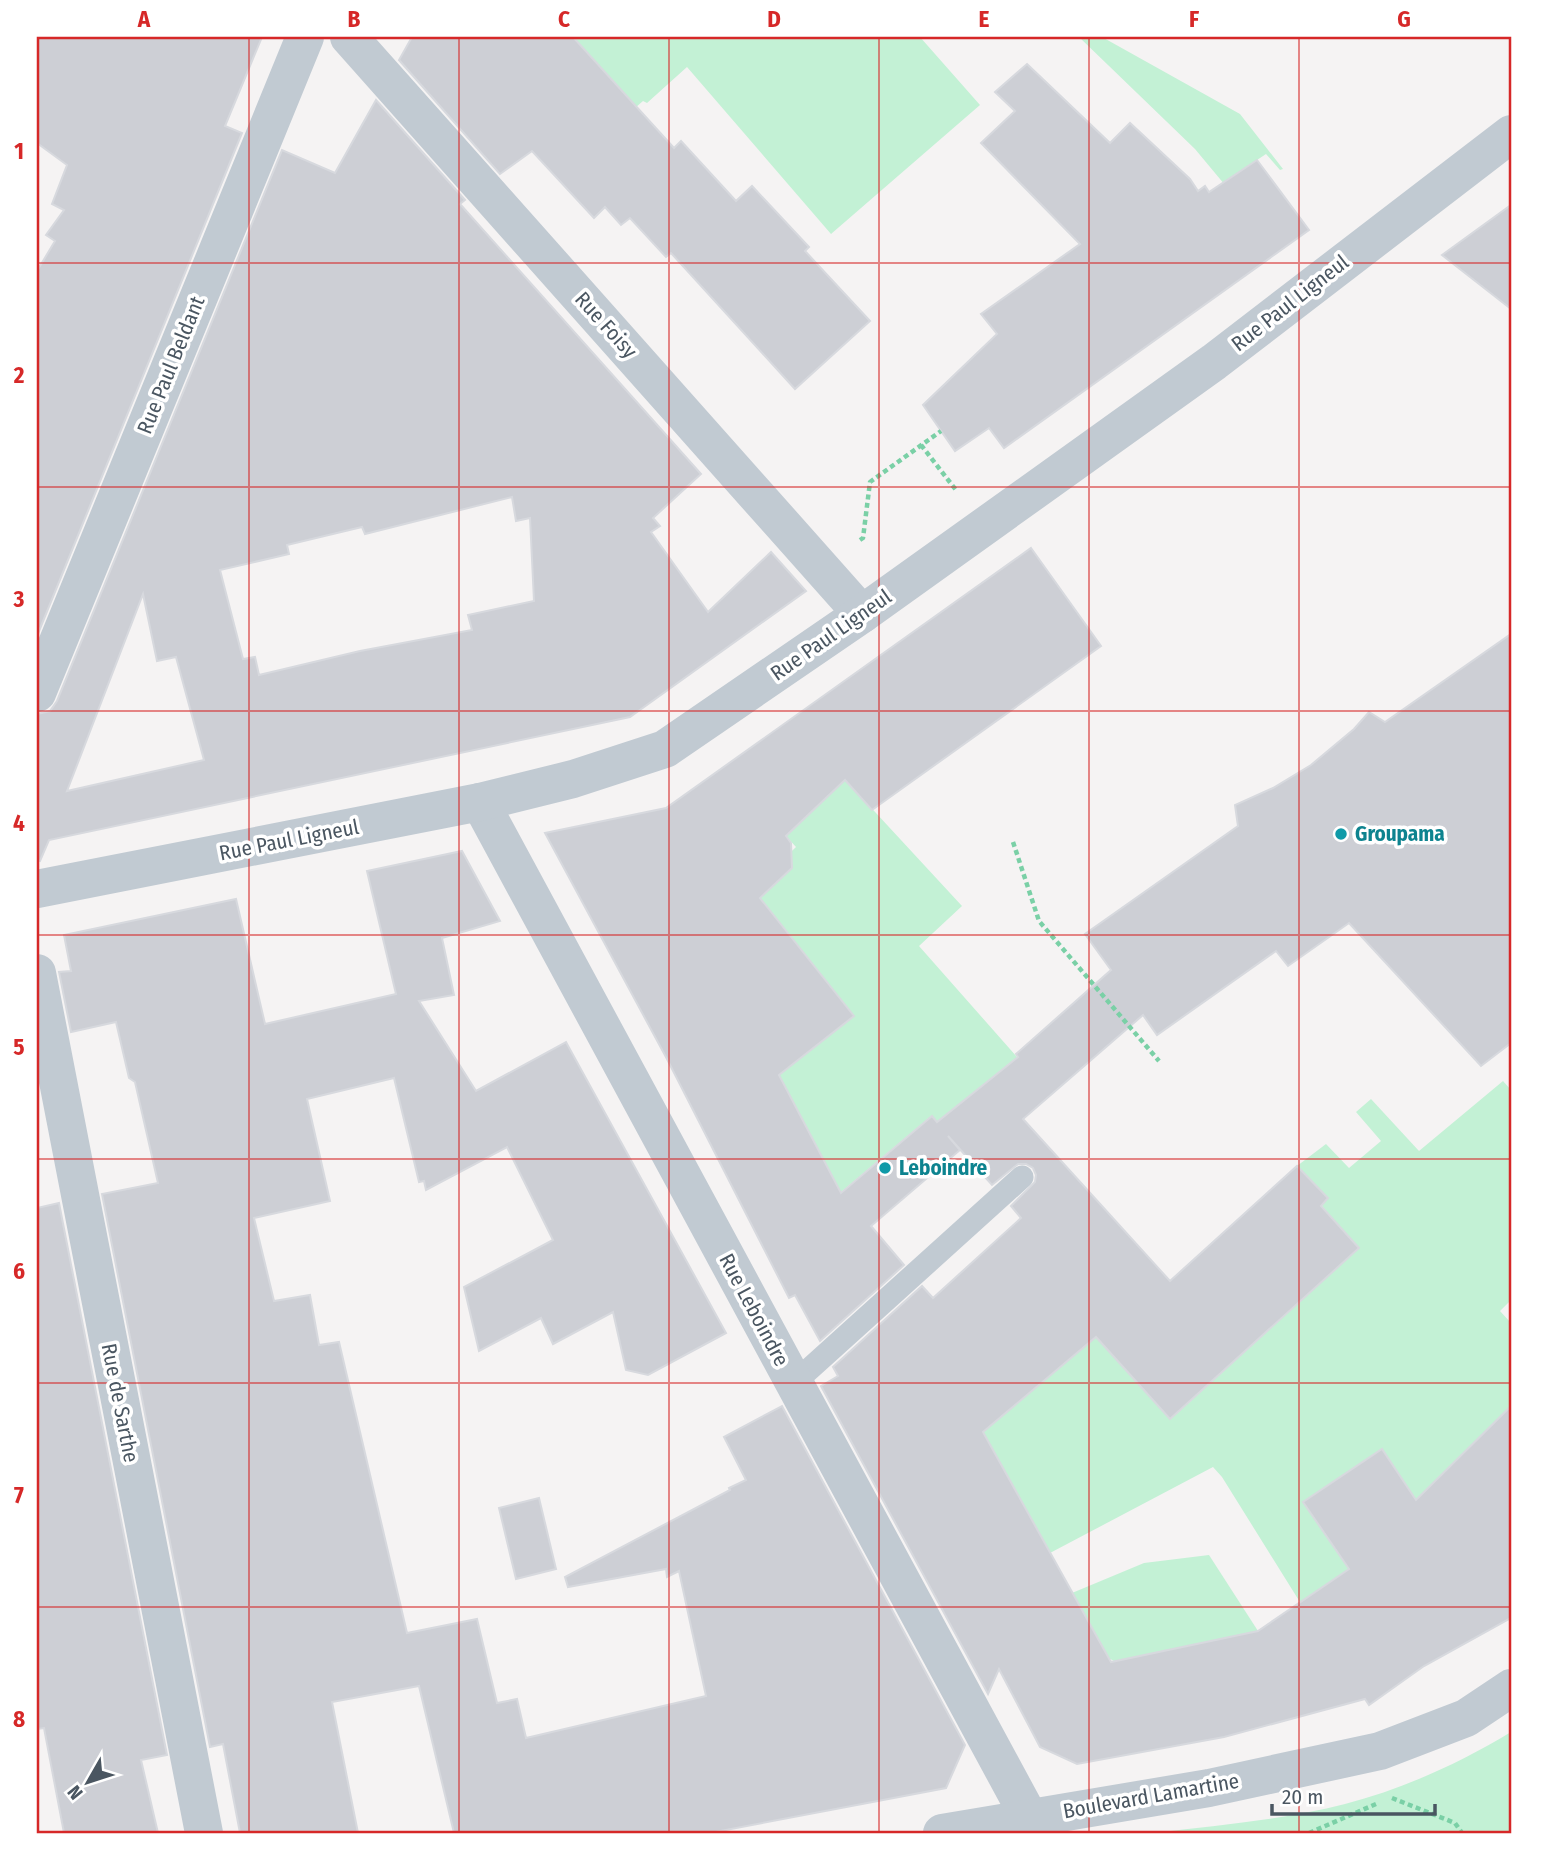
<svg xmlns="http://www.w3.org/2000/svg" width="1548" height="1870" viewBox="0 0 1548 1870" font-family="'Fira Sans Condensed',sans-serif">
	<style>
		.green { fill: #c3f1d5 }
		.building { fill: #cdcfd5; stroke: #d7d9de; stroke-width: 2; fill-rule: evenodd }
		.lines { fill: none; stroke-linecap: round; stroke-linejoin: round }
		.path { stroke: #7ad0a6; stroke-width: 4.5; stroke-dasharray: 5 3.5; stroke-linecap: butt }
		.service { stroke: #c1cad2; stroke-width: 23 }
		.minor { stroke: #c1cad2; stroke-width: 38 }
		.tertiary { stroke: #c1cad2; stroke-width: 38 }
		.grid { fill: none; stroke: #d62828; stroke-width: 2; stroke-opacity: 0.55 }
		.culture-dot { fill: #0f9aa8; stroke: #fff; stroke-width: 2.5 }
		.labels { text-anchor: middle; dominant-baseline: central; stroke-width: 7; stroke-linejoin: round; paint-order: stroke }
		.street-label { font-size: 21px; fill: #4a5661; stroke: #fff }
		.culture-label { font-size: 21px; font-weight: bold; fill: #0d838f; stroke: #fff; text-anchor: start }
		.neatline { fill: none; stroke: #d62828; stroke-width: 2.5 }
		.grid-label { font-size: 23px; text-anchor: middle; font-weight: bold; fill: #d62828 }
	</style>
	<rect width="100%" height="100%" fill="#f5f3f3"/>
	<g class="green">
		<polygon points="573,37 920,37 980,105 831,234 687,67 647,103 643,101 627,115 620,88"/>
		<polygon points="1079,37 1102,37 1240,114 1283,169 1280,170 1266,154 1251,164 1230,191 1195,149"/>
		<polygon points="827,760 962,906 919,946 1017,1057 937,1122 931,1116 828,1203 773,1137 759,1009 798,1060 853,1017 753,889 796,847 786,836"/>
		<polygon points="1503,1081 1511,1090 1511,1300 1500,1311 1511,1323 1511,1408 1458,1458 1494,1496 1442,1540 1381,1449 1304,1502 1360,1586 1308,1615 1222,1477 1213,1467 1050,1553 983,1432 1097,1336 1171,1419 1359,1248 1322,1206 1328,1198 1297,1166 1326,1144 1349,1168 1381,1141 1356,1112 1371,1099 1419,1151"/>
		<polygon points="1209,1555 1258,1631 1114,1661 1097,1652 1072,1593 1144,1563"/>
		<path d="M1511,1732V1833H1154C1217,1825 1283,1820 1345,1804C1403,1789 1460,1763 1511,1732Z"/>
	</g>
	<g class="building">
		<polygon points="37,37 262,37 225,126 242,133 37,636 37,271 55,241 46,235 64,210 52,204 67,165 37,143"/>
		<polygon points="412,37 573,37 674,148 681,141 736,201 752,186 809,247 805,251 870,321 795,389 671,253 666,257 630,218 621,225 605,207 594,218 532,151 500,174 399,60"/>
		<polygon points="1027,64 1110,143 1130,123 1190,179 1198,191 1205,186 1209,192 1257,160 1309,230 1004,448 989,428 955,451 923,405 997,334 981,314 1080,244 981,143 1015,111 995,92"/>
		<path d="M376,100L465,200L460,204L701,474L653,518L660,526L651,532L708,612L771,552L806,591L630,717L49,840L40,861L37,860V714L50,711L57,701L282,150L335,173ZM512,497L516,521L530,518L534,601L468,615L472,630L360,651L259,675L255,657L243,659L220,570L289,554L287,545L362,527L365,534ZM143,594L157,661L176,657L204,760L67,791Z"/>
		<polygon points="1511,205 1511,309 1442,255"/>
		<polygon points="1031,548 1101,646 872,810 845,780 786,836 791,843 792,868 760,898 854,1016 779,1075 841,1193 932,1116 937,1122 1018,1057 1016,1054 1111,970 1085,934 1238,826 1235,805 1273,788 1311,765 1354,729 1369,712 1385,722 1511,634 1511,1043 1481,1066 1349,923 1288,966 1276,951 1157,1035 1143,1015 1023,1119 1170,1281 1297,1166 1328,1198 1321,1206 1359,1248 1170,1419 1096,1337 983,1432 1111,1662 1258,1631 1349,1569 1303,1502 1382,1449 1416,1500 1511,1406 1511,1618 1424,1666 1369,1705 1365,1699 1224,1737 1077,1764 1040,1747 999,1669 988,1694 821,1386 838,1376 833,1367 922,1286 933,1298 1021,1218 1011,1206 1035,1182 1036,1175 1033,1168 1026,1164 1018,1164 992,1185 948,1136 960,1150 871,1226 904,1265 820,1341 795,1295 789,1298 667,1059 545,833 666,808"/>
		<polygon points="462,851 500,921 442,938 454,995 419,1001 476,1091 566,1042 726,1333 648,1375 626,1370 613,1312 553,1344 541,1318 479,1351 464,1287 553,1240 507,1147 426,1190 424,1181 419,1182 394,1078 307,1099 330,1201 254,1218 274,1301 310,1295 319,1345 339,1342 407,1633 477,1619 497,1703 517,1699 526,1738 706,1696 679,1571 667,1577 666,1569 568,1587 565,1577 730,1490 729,1488 746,1480 724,1437 782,1406 965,1745 946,1788 710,1833 454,1833 419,1686 332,1702 358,1833 240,1833 223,1744 210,1747 102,1194 158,1183 135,1082 129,1078 116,1022 71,1032 59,972 71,971 64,935 236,899 265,1024 396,994 367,871"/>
		<polygon points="59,1203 167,1755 141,1760 158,1833 64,1833 44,1728 37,1729 37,1208"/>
		<polygon points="539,1498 556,1569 516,1579 499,1508"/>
	</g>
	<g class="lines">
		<g class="path">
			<polyline points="921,445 956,490"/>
			<polyline points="860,540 863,538 870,482 941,431"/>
			<polyline points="1013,842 1039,921 1159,1061"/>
			<polyline points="1392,1798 1455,1823 1462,1833"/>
			<polyline points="1309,1833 1376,1804"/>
		</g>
		<polyline class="service" points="794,1383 1022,1177"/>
		<g class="minor">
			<polyline points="349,37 862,614"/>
			<polyline points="37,693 305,37"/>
			<polyline points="480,802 1029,1817"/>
			<polyline points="37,973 204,1833"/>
			<polyline points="942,1833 1209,1788 1380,1751 1466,1718 1511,1688"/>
		</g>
		<polyline class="tertiary" points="37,889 480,802 573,779 665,749 862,614 1214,362 1511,134"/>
	</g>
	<path class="grid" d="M249,37V1833M459,37V1833M669,37V1833M879,37V1833M1089,37V1833M1299,37V1833M37,263H1511M37,487H1511M37,711H1511M37,935H1511M37,1159H1511M37,1383H1511M37,1607H1511"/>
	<g class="culture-dot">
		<circle cx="1341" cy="834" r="7"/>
		<circle cx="885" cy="1168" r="7"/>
	</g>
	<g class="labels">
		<g class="street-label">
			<text transform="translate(1290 303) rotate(-38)">Rue Paul Ligneul</text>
			<text transform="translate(606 325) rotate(48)">Rue Foisy</text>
			<text transform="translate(171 365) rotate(-68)">Rue Paul Beldant</text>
			<text transform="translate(831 635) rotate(-35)">Rue Paul Ligneul</text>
			<text transform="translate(289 840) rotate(-11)">Rue Paul Ligneul</text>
			<text transform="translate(754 1310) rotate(62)">Rue Leboindre</text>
			<text transform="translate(120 1403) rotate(79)">Rue de Sarthe</text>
			<text transform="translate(1151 1796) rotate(-10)">Boulevard Lamartine</text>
		</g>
		<g class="culture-label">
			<text x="1355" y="834">Groupama</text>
			<text x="899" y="1168">Leboindre</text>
		</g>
	</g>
	<rect width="1548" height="1870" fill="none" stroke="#ffffff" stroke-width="77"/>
	<g transform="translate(88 1782) rotate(231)" stroke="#ffffff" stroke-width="5" paint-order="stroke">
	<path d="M0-5L12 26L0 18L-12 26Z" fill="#4a5661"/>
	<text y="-10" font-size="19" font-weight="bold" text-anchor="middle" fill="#4a5661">N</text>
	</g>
	<path d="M1272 1804v10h163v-10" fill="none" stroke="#4a5661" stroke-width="3.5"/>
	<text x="1282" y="1804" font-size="21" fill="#4a5661" stroke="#ffffff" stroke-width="5" paint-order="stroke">20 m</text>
	<rect x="38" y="38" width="1472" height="1794" class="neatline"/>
	<g class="grid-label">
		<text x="144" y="27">A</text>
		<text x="354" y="27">B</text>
		<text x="564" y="27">C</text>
		<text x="774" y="27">D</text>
		<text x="984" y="27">E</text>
		<text x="1194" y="27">F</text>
		<text x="1404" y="27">G</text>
		<text x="19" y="159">1</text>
		<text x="19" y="383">2</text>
		<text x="19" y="607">3</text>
		<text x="19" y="831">4</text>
		<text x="19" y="1055">5</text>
		<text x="19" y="1279">6</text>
		<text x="19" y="1503">7</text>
		<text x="19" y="1727">8</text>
	</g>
</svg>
